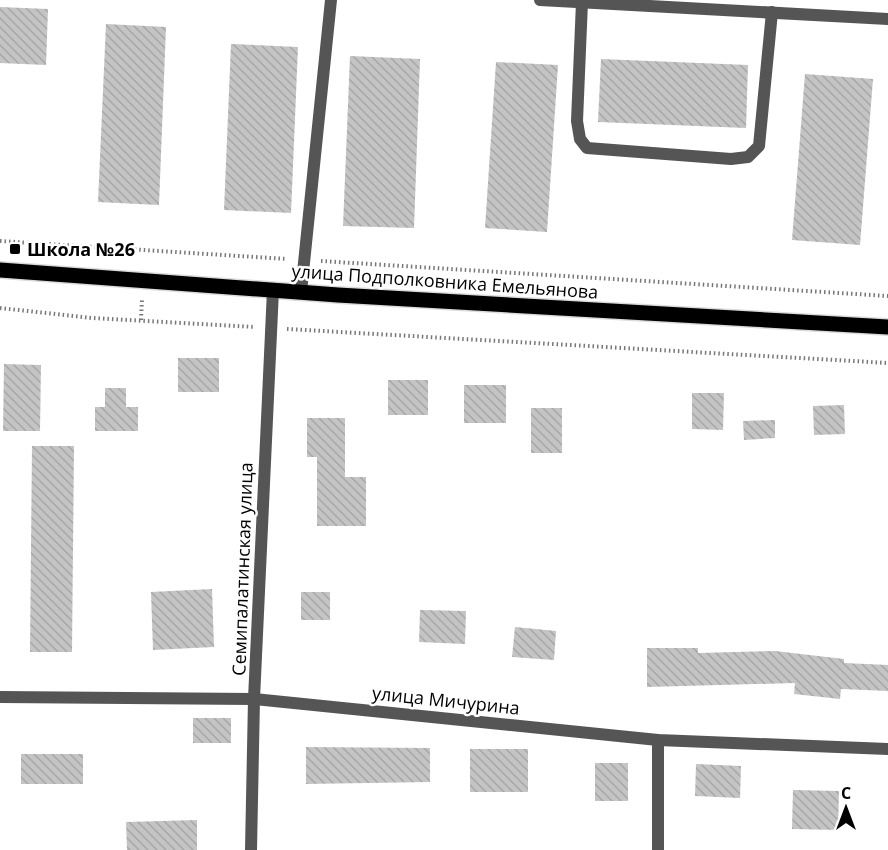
<svg xmlns="http://www.w3.org/2000/svg" width="888" height="850" viewBox="0 0 888 850" font-family="'Open Sans',sans-serif">
	<style>
		.building { fill: url(#building-back-hatch) }
		.lines { fill: none; stroke-linecap: round; stroke-linejoin: round }
		.primary-casing { stroke: #dbdbdb; stroke-width: 18 }
		.path { stroke: #777; stroke-width: 4; stroke-dasharray: 1.5 3; stroke-linecap: butt }
		.service { stroke: #555; stroke-width: 12 }
		.minor { stroke: #555; stroke-width: 12 }
		.primary { stroke: #000; stroke-width: 15 }
		.poi-dot { fill: #000; stroke: #fff; stroke-width: 2 }
		.labels { text-anchor: middle; dominant-baseline: central; stroke-width: 5; stroke-linejoin: round; paint-order: stroke }
		.poi-label { font-size: 18px; font-weight: bold; fill: #000; stroke: #fff; text-anchor: start }
		.street-label { font-size: 18px; fill: #000; stroke: #fff }
	</style>
	<defs>
		<pattern id="building-back-hatch" width="6" height="6" patternUnits="userSpaceOnUse" patternTransform="scale(1.5)"><rect width="6" height="6" fill="#c4c4c4"/><path d="M-1 5l2 2M0 0l6 6M5-1l2 2" fill="none" stroke="#a7a7a7"/></pattern>
	</defs>
	<rect width="100%" height="100%" fill="#fff"/>
	<g class="building">
		<polygon points="0,7 48,9 46,65 0,63"/>
		<polygon points="106,24 166,27 159,205 98,202"/>
		<polygon points="231,44 298,47 291,213 224,210"/>
		<polygon points="350,56 420,59 414,228 343,226"/>
		<polygon points="601,59 748,65 746,128 598,122"/>
		<polygon points="496,62 558,65 547,232 485,228"/>
		<polygon points="805,74 873,79 860,245 792,240"/>
		<rect x="178" y="358" width="41" height="34"/>
		<polygon points="4,364 41,365 40,431 3,431"/>
		<rect x="388" y="380" width="40" height="35"/>
		<rect x="464" y="385" width="42" height="38"/>
		<polygon points="105,388 126,388 126,407 138,407 138,431 95,431 95,407 105,407"/>
		<polygon points="692,393 724,393 723,430 692,429"/>
		<polygon points="844,405 845,434 814,435 813,406"/>
		<rect x="531" y="408" width="31" height="45"/>
		<polygon points="307,418 345,418 345,477 366,477 366,526 317,526 317,457 307,457"/>
		<polygon points="775,420 775,438 744,440 743,421"/>
		<polygon points="32,446 74,446 72,652 30,652"/>
		<polygon points="212,589 214,647 153,650 151,592"/>
		<rect x="301" y="592" width="29" height="28"/>
		<polygon points="420,610 466,611 465,644 419,642"/>
		<polygon points="515,627 556,631 554,660 512,657"/>
		<polygon points="647,648 698,648 698,653 775,651 844,659 844,663 888,665 888,691 841,689 840,699 794,694 795,683 647,687"/>
		<rect x="193" y="718" width="38" height="25"/>
		<polygon points="306,747 430,748 430,782 306,784"/>
		<rect x="470" y="749" width="58" height="43"/>
		<rect x="21" y="754" width="62" height="30"/>
		<rect x="595" y="763" width="33" height="38"/>
		<polygon points="696,764 741,766 740,798 695,796"/>
		<polygon points="793,790 839,791 838,830 792,829"/>
		<polygon points="197,820 197,850 127,850 126,822"/>
	</g>
	<g class="lines">
		<g class="primary-casing">
			<polyline id="primary" points="0,270 338,295 888,327"/>
		</g>
		<g class="path">
			<polyline points="0,241 287,259"/>
			<polyline points="321,261 888,296"/>
			<polyline points="0,308 92,318 255,327"/>
			<polyline points="141,320 142,299"/>
			<polyline points="287,329 888,363"/>
		</g>
		<g class="service">
			<polyline points="540,0 888,19"/>
			<polyline points="582,2 577,121 580,139 587,148 731,159 748,157 759,146 772,12"/>
			<polyline points="301,292 331,0"/>
		</g>
		<g class="minor">
			<polyline points="0,697 254,699 658,740 888,749"/>
			<polyline points="658,740 658,850"/>
			<polyline points="251,850 254,699 273,290"/>
		</g>
		<use href="#primary" class="primary"/>
	</g>
	<rect class="poi-dot" x="9" y="243" width="12" height="12" rx="3"/>
	<g class="labels">
		<g class="poi-label">
			<text x="27" y="249">Школа №26</text>
		</g>
		<g class="street-label">
			<text transform="translate(445 281) rotate(4)">улица Подполковника Емельянова</text>
			<text transform="translate(242 569) rotate(-88)">Семипалатинская улица</text>
			<text transform="translate(446 700) rotate(6)">улица Мичурина</text>
		</g>
	</g>
	<g transform="translate(846 808)" stroke="#ffffff" stroke-width="4.5" paint-order="stroke">
	<path d="M0-4.5L10 22L0 15L-10 22Z" fill="#000000"/>
	<text y="-9" font-size="16" font-weight="bold" text-anchor="middle" fill="#000000">С</text>
	</g>
</svg>
